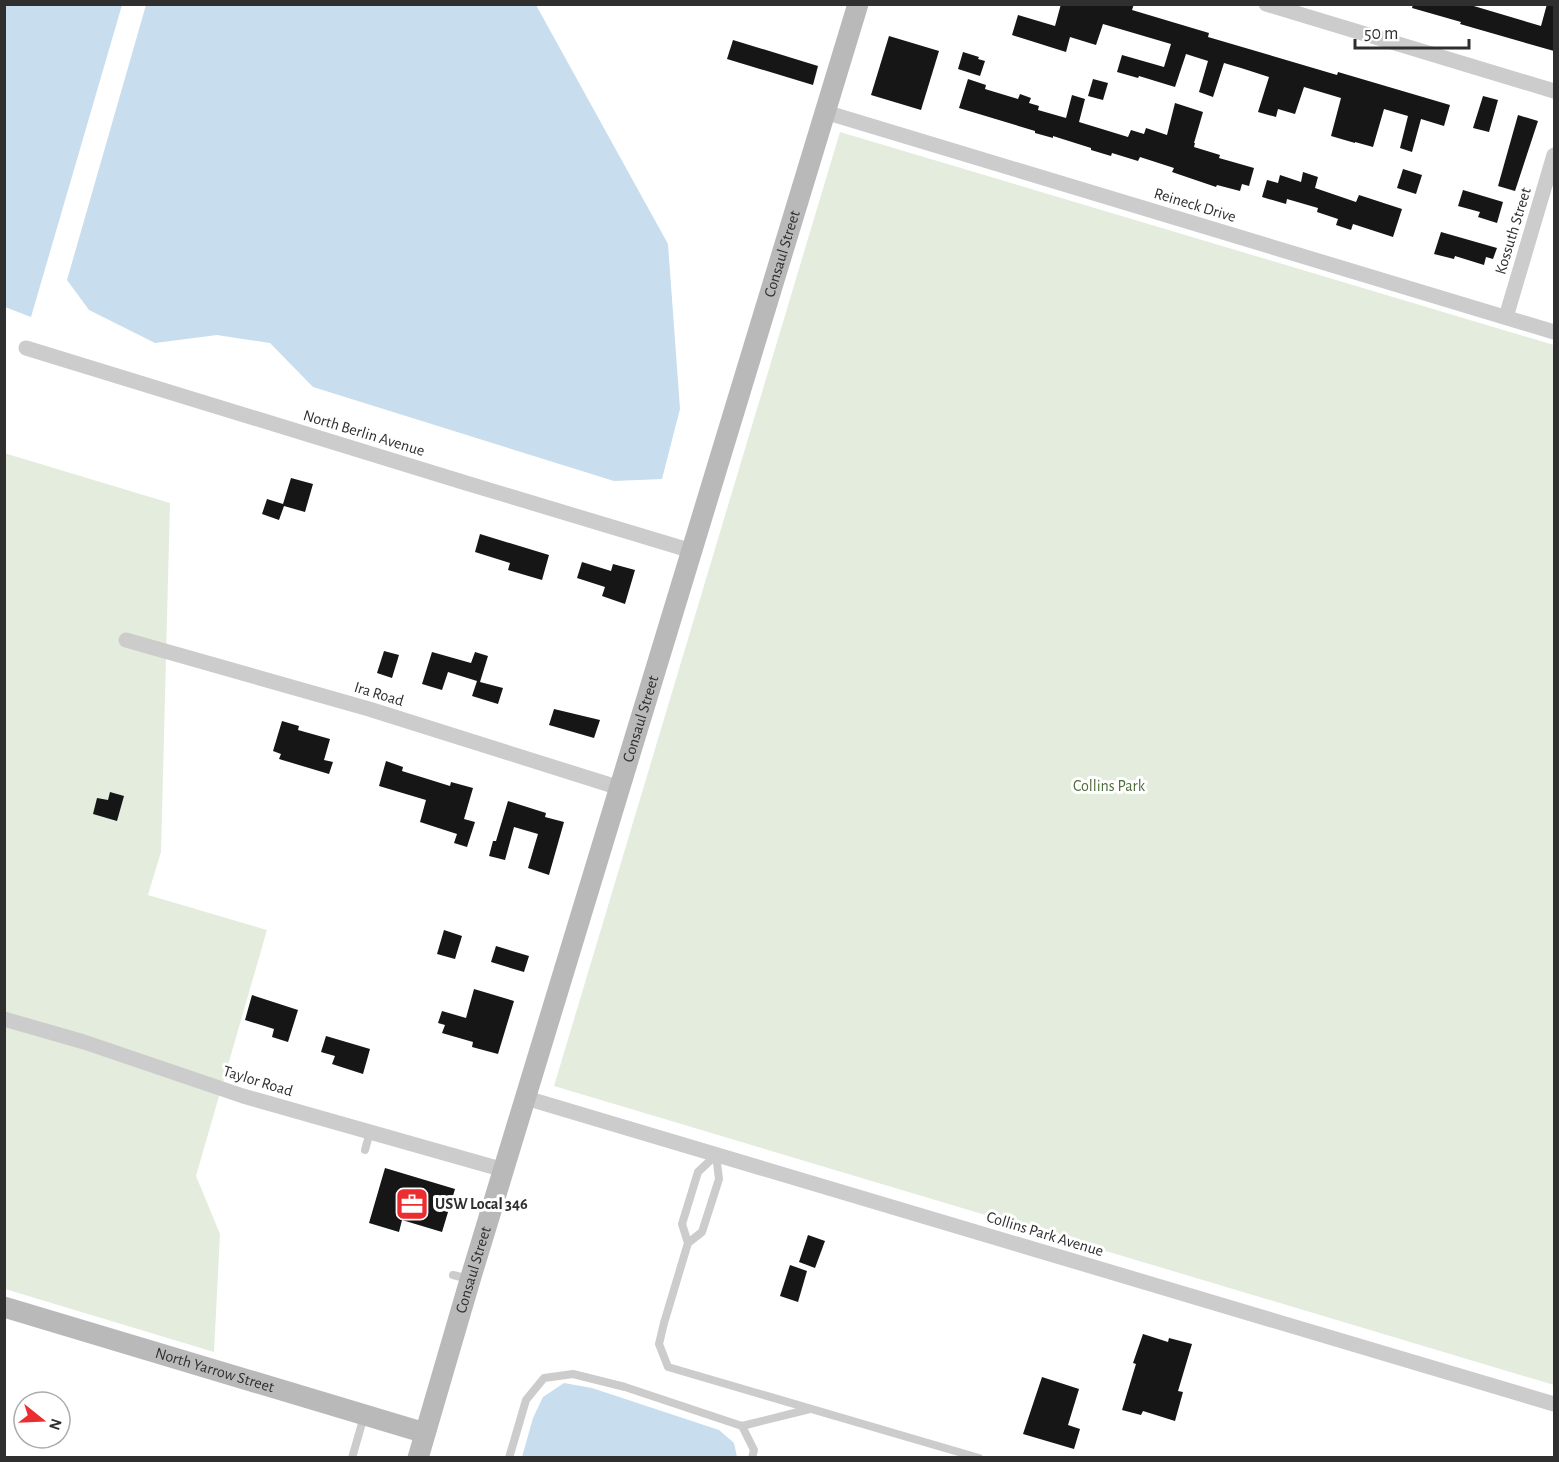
<svg xmlns="http://www.w3.org/2000/svg" width="1559" height="1462" viewBox="0 0 1559 1462" font-family="'Alegreya Sans',sans-serif">
	<style>
		.green { fill: #e4eddd }
		.water { fill: #c8dded }
		.building { fill: #161616 }
		.lines { fill: none; stroke-linecap: round; stroke-linejoin: round }
		.lane { stroke: #ccc; stroke-width: 8 }
		.street { stroke: #ccc; stroke-width: 15 }
		.secondary { stroke: #b9b9b9; stroke-width: 21 }
		.labels { text-anchor: middle; dominant-baseline: central; stroke-width: 6; stroke-linejoin: round; paint-order: stroke }
		.street-label { font-size: 16px; fill: #2f2f2f; stroke: #fff }
		.park-label { font-size: 16px; fill: #4f6d3b; stroke: #fff }
		.poi-label { font-size: 16px; font-weight: bold; fill: #2f2f2f; stroke: #fff; text-anchor: start }
	</style>
	<rect width="100%" height="100%" fill="#fff"/>
	<g class="green">
		<polygon points="840,132 1554,345 1554,1385 554,1086"/>
		<polygon points="4,453 170,503 161,852 148,895 267,930 196,1176 220,1234 214,1352 5,1289"/>
	</g>
	<g class="water">
		<polygon points="4,5 122,5 31,317 5,307"/>
		<polygon points="146,5 536,5 668,244 680,409 662,479 614,481 313,387 270,343 217,335 155,343 89,310 67,280"/>
		<polygon points="564,1383 592,1388 719,1430 734,1443 737,1457 522,1457 533,1418 543,1397"/>
	</g>
	<g class="building">
		<polygon points="1061,4 1134,4 1132,10 1209,33 1208,37 1337,75 1338,72 1450,105 1444,126 1421,119 1412,152 1400,148 1408,116 1384,109 1373,147 1355,142 1355,143 1331,136 1341,98 1304,87 1295,114 1278,109 1276,117 1258,112 1269,77 1241,68 1224,63 1213,97 1199,92 1208,61 1186,54 1175,87 1139,76 1138,78 1117,72 1122,55 1164,67 1171,44 1103,24 1096,45 1070,37 1066,52 1012,35 1018,15 1055,26"/>
		<polygon points="1413,4 1467,4 1541,26 1547,4 1554,4 1554,51 1460,24 1461,22 1412,8"/>
		<polygon points="889,36 939,51 921,110 871,95"/>
		<polygon points="733,40 818,66 813,85 727,59"/>
		<polygon points="963,52 979,57 978,59 985,61 980,76 958,69"/>
		<polygon points="968,79 986,85 985,89 1018,99 1020,94 1031,98 1029,103 1039,106 1038,110 1066,118 1072,95 1085,99 1079,122 1128,137 1131,130 1144,134 1146,128 1167,135 1175,103 1203,112 1194,143 1195,143 1194,147 1220,155 1219,158 1254,168 1249,186 1242,184 1240,191 1217,185 1216,187 1172,172 1174,168 1140,157 1138,161 1112,153 1111,156 1091,150 1091,148 1053,136 1053,138 1035,133 1035,131 959,108"/>
		<polygon points="1093,79 1108,83 1103,100 1088,96"/>
		<polygon points="1483,96 1498,100 1489,132 1473,128"/>
		<polygon points="1518,115 1538,121 1515,191 1498,186"/>
		<polygon points="1403,169 1422,175 1416,194 1397,188"/>
		<polygon points="1303,172 1318,177 1315,188 1356,202 1359,195 1402,209 1393,237 1353,224 1351,230 1336,225 1338,219 1317,212 1318,208 1287,199 1286,204 1262,197 1267,180 1278,183 1280,175 1301,182"/>
		<polygon points="1463,190 1503,202 1497,223 1478,217 1480,212 1458,206"/>
		<polygon points="1441,232 1497,248 1493,259 1486,257 1484,265 1455,256 1454,259 1434,254"/>
		<polygon points="291,478 313,484 305,512 284,506 279,520 262,514 267,499 283,504"/>
		<polygon points="480,534 549,555 542,580 508,570 510,563 475,552"/>
		<polygon points="582,562 611,571 613,564 635,570 625,604 602,596 605,587 577,578"/>
		<polygon points="384,651 399,655 392,678 377,673"/>
		<polygon points="432,652 471,663 475,652 488,656 480,682 503,688 498,704 472,696 477,681 448,672 442,690 422,684"/>
		<polygon points="554,709 600,720 594,738 549,725"/>
		<polygon points="282,721 299,726 298,730 330,739 324,760 333,762 329,774 279,759 281,754 273,751"/>
		<polygon points="386,761 403,767 402,771 450,786 451,782 473,788 464,819 475,822 467,847 454,843 457,834 420,822 426,800 379,786"/>
		<polygon points="110,792 124,796 117,821 93,814 97,798 108,800"/>
		<polygon points="508,801 546,813 545,817 564,822 549,875 528,868 538,834 514,827 505,860 489,856 493,841 496,841"/>
		<polygon points="444,930 462,936 455,959 437,954"/>
		<polygon points="496,946 529,956 524,972 491,962"/>
		<polygon points="474,989 514,1001 498,1054 472,1047 473,1042 442,1033 445,1025 438,1023 442,1011 466,1018"/>
		<polygon points="252,995 298,1010 288,1042 272,1037 274,1029 245,1020"/>
		<polygon points="326,1036 370,1049 363,1074 332,1064 335,1056 321,1052"/>
		<polygon points="385,1168 455,1189 442,1232 402,1220 399,1232 369,1223"/>
		<polygon points="808,1235 825,1241 815,1268 799,1262"/>
		<polygon points="790,1265 807,1271 798,1302 780,1296"/>
		<polygon points="1143,1334 1168,1342 1169,1338 1192,1344 1178,1391 1183,1392 1175,1421 1143,1411 1141,1415 1122,1410 1136,1364 1133,1363"/>
		<polygon points="1042,1377 1079,1389 1068,1425 1080,1429 1074,1449 1023,1434"/>
	</g>
	<g class="lines">
		<g class="lane">
			<polyline points="365,1150 370,1132"/>
			<polyline points="688,1243 682,1224 698,1172 716,1155 719,1179 702,1232 688,1243 664,1323 659,1344 668,1367 979,1458"/>
			<polyline points="453,1275 469,1279"/>
			<polyline points="742,1426 754,1450 752,1458"/>
			<polyline points="352,1458 364,1416"/>
			<polyline points="509,1458 526,1400 544,1378 573,1374 625,1387 742,1426 810,1409"/>
		</g>
		<g class="street">
			<polyline points="1266,4 1554,91"/>
			<polyline points="825,112 1554,332"/>
			<polyline points="1506,317 1554,155"/>
			<polyline points="26,348 466,483 692,551"/>
			<polyline points="126,640 369,709 620,788"/>
			<polyline points="4,1019 84,1042 243,1096 504,1170"/>
			<polyline points="526,1098 1554,1404"/>
		</g>
		<g class="secondary">
			<path id="s1" d="M4,1307L425,1433"/>
			<path id="s2" d="M418,1458L470,1280L858,4"/>
		</g>
	</g>
	<defs>
		<g id="office-square" transform="scale(1.725)"><rect x="-9" y="-9" width="18" height="18" rx="4" fill="#eb2d30" stroke="#fff"/><path d="M-6-3h4V-5.5h4V-3h4V5H-6ZM-1-4.5V-3h2v-1.5ZM-6 0V1H6V0Z" fill="#fff"/></g>
	</defs>
	<g fill-rule="evenodd">
		<use href="#office-square" x="412" y="1204"/>
	</g>
	<g class="labels">
		<g class="street-label">
			<text transform="translate(1195 205) rotate(17)">Reineck Drive</text>
			<text transform="translate(1513 231) rotate(-73)">Kossuth Street</text>
			<text stroke="none"><textPath href="#s2" startOffset="1258">Consaul Street</textPath></text>
			<text transform="translate(364 433) rotate(17)">North Berlin Avenue</text>
			<text transform="translate(379 694) rotate(17)">Ira Road</text>
			<text stroke="none"><textPath href="#s2" startOffset="772">Consaul Street</textPath></text>
			<text transform="translate(258 1081) rotate(17)">Taylor Road</text>
			<text transform="translate(1045 1234) rotate(17)">Collins Park Avenue</text>
			<text stroke="none"><textPath href="#s2" startOffset="196">Consaul Street</textPath></text>
			<text stroke="none"><textPath href="#s1" startOffset="220">North Yarrow Street</textPath></text>
		</g>
		<g class="park-label">
			<text x="1109" y="786">Collins Park</text>
		</g>
		<g class="poi-label">
			<text x="435" y="1204">USW Local 346</text>
		</g>
	</g>
	<rect width="1559" height="1462" fill="none" stroke="#2f2f2f" stroke-width="12"/>
	<g transform="translate(42 1420) rotate(108)"><circle r="28" fill="#ffffff" stroke="#acacac" stroke-width="1.5"/>
	<path d="M0-4.5L10 22L0 15L-10 22Z" fill="#eb2d30"/>
	<text y="-9" font-size="16" font-weight="bold" text-anchor="middle" fill="#2f2f2f">N</text>
	</g>
	<path d="M1355 39v9h114v-9" fill="none" stroke="#2f2f2f" stroke-width="3"/>
	<text x="1364" y="39" font-size="18" fill="#2f2f2f" stroke="#ffffff" stroke-width="4.5" paint-order="stroke">50 m</text>
</svg>
